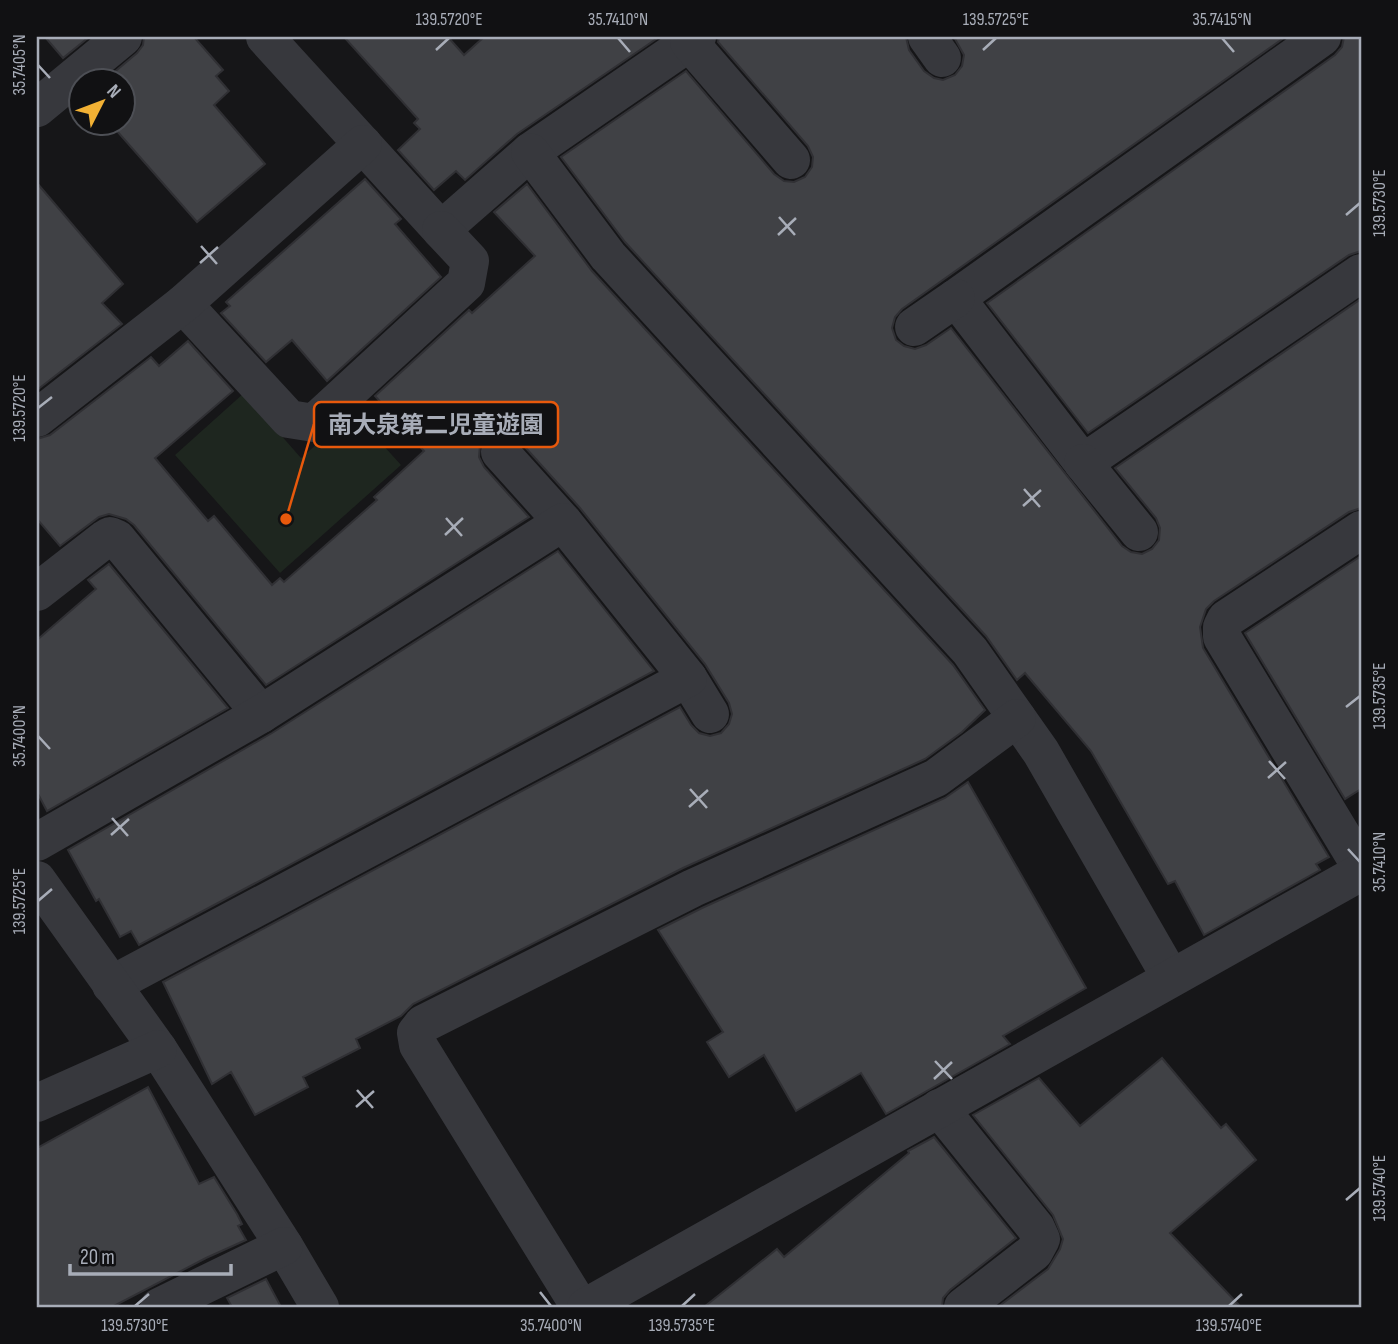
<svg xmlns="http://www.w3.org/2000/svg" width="1398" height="1344" viewBox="0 0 1398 1344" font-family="'Sofia Sans Condensed','Noto Sans JP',sans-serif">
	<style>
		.green { fill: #1e261f }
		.building { fill: #404145; stroke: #303034; stroke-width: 2 }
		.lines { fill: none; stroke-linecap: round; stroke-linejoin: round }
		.minor { stroke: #37383d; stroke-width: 38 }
		.ticks { fill: none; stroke: #a8adb8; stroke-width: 2.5 }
		.leader { fill: none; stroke: #e8590c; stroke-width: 2.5 }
		.callout-dot { fill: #e8590c; stroke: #111113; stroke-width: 2.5 }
		.callout { fill: #111113; stroke: #e8590c; stroke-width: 2.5 }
		.callout-label { font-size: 24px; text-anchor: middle; font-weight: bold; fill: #a8adb8 }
		.neatline { fill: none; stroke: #a8adb8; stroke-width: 2.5 }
		.ticks-label { font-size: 18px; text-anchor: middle; fill: #a8adb8 }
	</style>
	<rect width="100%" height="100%" fill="#161618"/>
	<polygon class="green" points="244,393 301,458 353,412 401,465 280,573 175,455"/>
	<g class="building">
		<polygon points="45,37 89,37 63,58"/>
		<polygon points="144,37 194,37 223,70 216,76 229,91 214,105 265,164 197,222 109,122 122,122 122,80 105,80 137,53 143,45"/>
		<polygon points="344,37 448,37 464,55 484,37 659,37 517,134 465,180 456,171 434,190 398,150 420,129 414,123 418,119"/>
		<polygon points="719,37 906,37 909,50 924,71 934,78 943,80 955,75 962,66 964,55 954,37 1285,37 902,309 895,317 892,328 896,340 904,346 915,349 926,345 951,328 1122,546 1131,552 1142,554 1152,549 1159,540 1160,528 1156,518 1115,468 1361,299 1361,508 1349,512 1214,601 1206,609 1200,627 1203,648 1329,857 1316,864 1320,870 1204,935 1175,881 1168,884 1091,751 1025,673 1017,680 986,636 625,242 561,157 686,71 774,174 784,181 794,182 805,177 812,167 813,157 808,146 718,42"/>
		<polygon points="1344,37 1361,37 1361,251 1349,255 1088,433 987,303 1335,55 1342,47"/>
		<polygon points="365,179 401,219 395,224 441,277 327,381 292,340 266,362 221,313 230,306 226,302"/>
		<polygon points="37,183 123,284 102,303 122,324 37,390"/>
		<polygon points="527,184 592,271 953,665 985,710 962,732 925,759 683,868 413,1004 401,1016 356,1039 360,1048 303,1077 308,1087 255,1115 231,1072 212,1084 163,982 680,707 691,725 699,733 710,736 721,733 729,724 732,714 729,703 705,664 580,508 516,437 507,431 496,431 486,435 480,445 479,457 484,467 529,517 266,685 134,525 126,519 109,514 99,517 60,546 37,519 37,439 50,435 151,357 159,366 188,341 233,391 155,458 208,521 214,516 272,585 280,578 284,582 377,500 374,497 424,451 375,396 469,310 472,313 535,256 494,212"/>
		<polygon points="558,551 654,671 139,945 131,931 120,937 99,899 96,901 68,850 272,733"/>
		<polygon points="1361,556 1361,789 1345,799 1245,633"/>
		<polygon points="109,564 228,708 47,811 37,792 37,640 96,589 88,580"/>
		<polygon points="968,782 1086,988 1003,1036 1010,1044 886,1114 861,1073 796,1111 764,1055 729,1077 707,1042 723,1032 658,930 702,908 945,798"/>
		<polygon points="1162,1058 1221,1128 1226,1124 1256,1160 1170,1233 1241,1307 998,1307 1048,1269 1060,1249 1063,1239 1053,1215 973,1115 1039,1078 1080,1126"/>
		<polygon points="148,1087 199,1184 214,1177 237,1214 242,1224 238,1226 246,1240 206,1258 112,1307 37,1307 37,1148"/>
		<polygon points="934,1137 1016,1238 950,1290 943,1298 942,1307 704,1307 777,1249 784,1257 909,1153 908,1151"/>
		<polygon points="266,1279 281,1307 232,1307 227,1298"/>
	</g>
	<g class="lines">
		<g class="minor">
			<polyline points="265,37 441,230 530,152 697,37"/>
			<polyline points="927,37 942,58"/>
			<polyline points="1322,37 956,298 1083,463 1361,273"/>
			<polyline points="689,42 791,160"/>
			<polyline points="37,108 123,37"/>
			<polyline points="530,152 608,256 970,651 1041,752 1171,978"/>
			<polyline points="183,304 289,419 314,423 466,283 470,261 441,230"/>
			<polyline points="914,327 956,298"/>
			<polyline points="37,418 183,304 363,144"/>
			<polyline points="500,452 563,522"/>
			<polyline points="1083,463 1139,532"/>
			<polyline points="1361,530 1226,619 1222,627 1222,637 1361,867"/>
			<polyline points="37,592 105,539 110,536 117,539 261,714"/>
			<polyline points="688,678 710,714"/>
			<polyline points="37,842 261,714 563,522 688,678 111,985"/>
			<polyline points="37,880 158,1049 284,1246 320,1307"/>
			<polyline points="37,1103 158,1049"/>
			<polyline points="939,1108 1036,1228 1041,1239 1034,1252 963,1307"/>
			<polyline points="159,1307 284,1246"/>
			<polyline points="580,1307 418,1045 416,1033 423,1024 693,888 936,778 1017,718"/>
			<polyline points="586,1307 1361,872"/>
		</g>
	</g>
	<path class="ticks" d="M618,38L630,52M1222,38L1234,52M436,50L449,38M983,50L996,38M38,65L50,78M1346,215L1360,203M779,217L795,235M778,235L796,218M201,246L217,264M200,263L218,247M38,408L52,397M1024,489L1040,507M1023,506L1041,490M446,518L462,536M445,535L463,518M1346,707L1360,696M38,736L50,749M1269,761L1285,779M1268,778L1286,762M690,789L707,808M689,807L708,790M112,818L128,836M111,835L129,819M1348,849L1360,862M38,901L52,889M935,1061L952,1079M934,1079L952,1062M357,1090L373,1108M356,1107L374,1091M1346,1200L1360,1188M540,1292L551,1306M135,1306L149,1294M682,1306L695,1294M1229,1306L1242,1294"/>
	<path class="leader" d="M286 519L314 424"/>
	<circle class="callout-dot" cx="286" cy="519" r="7"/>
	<rect class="callout" x="314" y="402" width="244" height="45" rx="7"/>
	<g class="callout-label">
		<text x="436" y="433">南大泉第二児童遊園</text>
	</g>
	<rect width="1398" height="1344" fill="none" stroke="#111113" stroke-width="77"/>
	<g transform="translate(102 102) rotate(48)"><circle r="33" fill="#111113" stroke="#4d4f55" stroke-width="2"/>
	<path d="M0-5L12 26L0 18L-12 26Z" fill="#f2b134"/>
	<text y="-10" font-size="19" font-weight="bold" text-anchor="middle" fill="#a8adb8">N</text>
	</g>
	<path d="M70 1264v10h161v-10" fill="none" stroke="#a8adb8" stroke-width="3.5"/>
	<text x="80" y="1264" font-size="21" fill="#a8adb8" stroke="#111113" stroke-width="5" paint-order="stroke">20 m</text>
	<rect x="38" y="38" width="1322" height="1268" class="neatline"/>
	<g class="ticks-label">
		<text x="449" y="25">139.5720°E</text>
		<text x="618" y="25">35.7410°N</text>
		<text x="996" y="25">139.5725°E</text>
		<text x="1222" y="25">35.7415°N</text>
		<text transform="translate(19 65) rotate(-90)" y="6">35.7405°N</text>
		<text transform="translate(1379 203) rotate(-90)" y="6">139.5730°E</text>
		<text transform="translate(19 408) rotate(-90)" y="6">139.5720°E</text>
		<text transform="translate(1379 696) rotate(-90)" y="6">139.5735°E</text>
		<text transform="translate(19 736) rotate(-90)" y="6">35.7400°N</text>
		<text transform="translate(1379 862) rotate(-90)" y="6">35.7410°N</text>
		<text transform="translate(19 901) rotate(-90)" y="6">139.5725°E</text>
		<text transform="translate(1379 1188) rotate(-90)" y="6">139.5740°E</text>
		<text x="135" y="1331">139.5730°E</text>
		<text x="551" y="1331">35.7400°N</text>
		<text x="682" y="1331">139.5735°E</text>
		<text x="1229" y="1331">139.5740°E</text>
	</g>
</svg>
